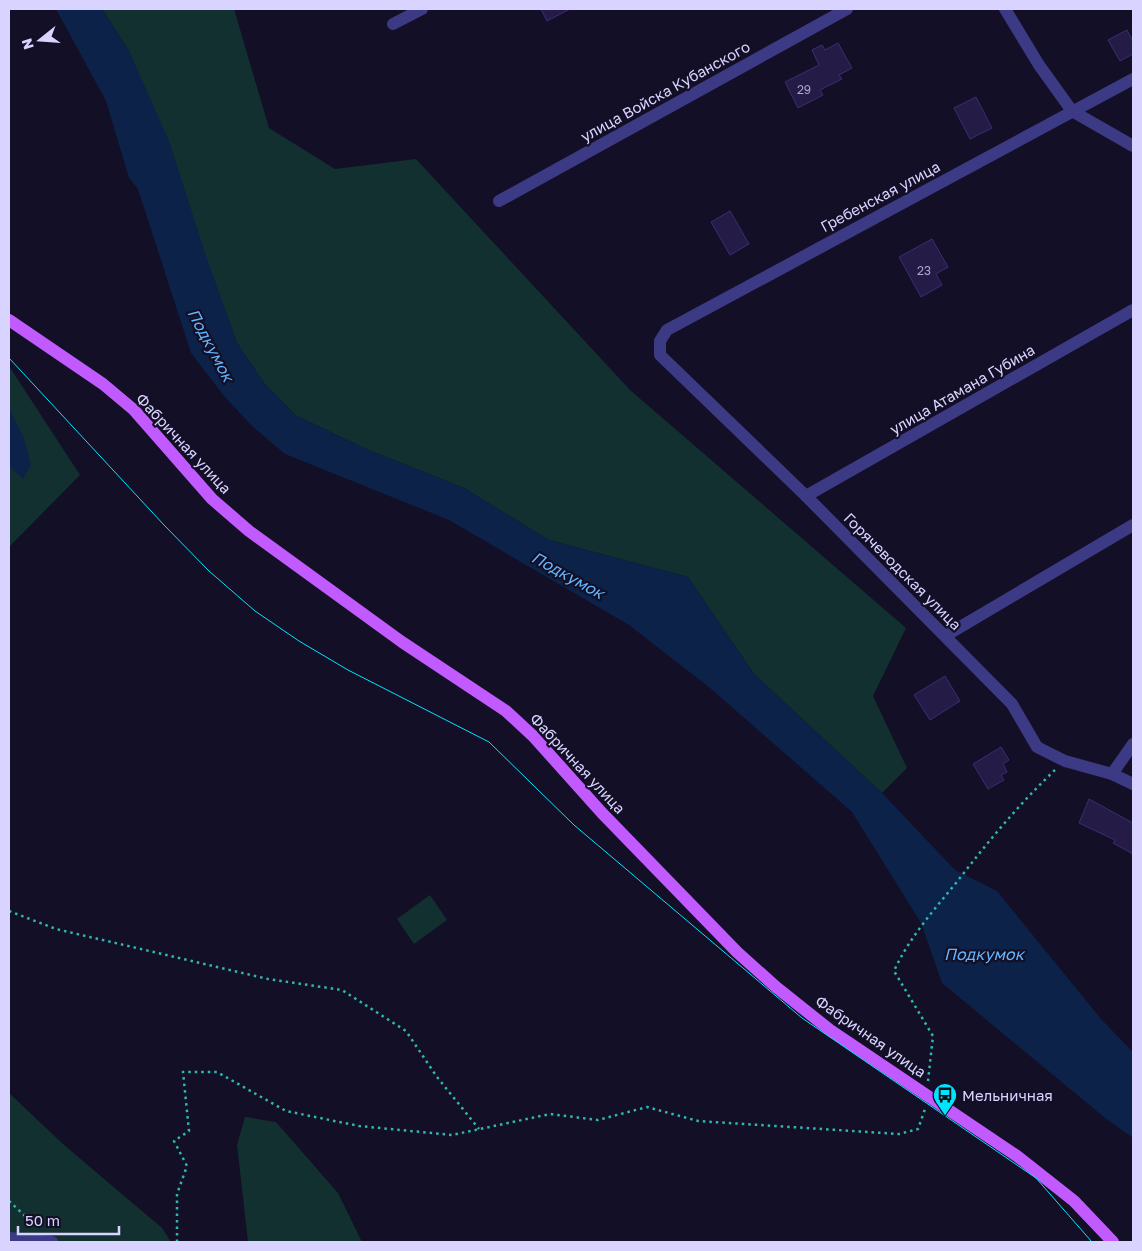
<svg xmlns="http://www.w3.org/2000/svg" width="1142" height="1251" viewBox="0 0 1142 1251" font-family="'Golos Text',sans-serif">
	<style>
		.green { fill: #12302f }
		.water { fill: #0c2248 }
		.building { fill: #241b47; stroke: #3b2d73 }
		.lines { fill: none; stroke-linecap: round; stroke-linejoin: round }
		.path { stroke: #2fb8b0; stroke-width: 2.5; stroke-dasharray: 2.5 4; stroke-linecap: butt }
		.minor { stroke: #3d3a85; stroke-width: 12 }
		.major { stroke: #c25bff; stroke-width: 12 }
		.tram { stroke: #00e5ff; stroke-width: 1 }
		.labels { text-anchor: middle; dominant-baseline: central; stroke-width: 4.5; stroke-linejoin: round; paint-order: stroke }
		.number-label { font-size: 12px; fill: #aca6d1 }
		.street-label { font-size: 15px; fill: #d9d4ff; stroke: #130f26 }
		.poi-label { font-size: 15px; fill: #d9d4ff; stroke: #130f26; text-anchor: start }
		.water-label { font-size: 16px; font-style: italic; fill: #62b6ff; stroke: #130f26 }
	</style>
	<rect width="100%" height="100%" fill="#130f26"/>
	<g class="green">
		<polygon points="102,9 234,9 269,128 335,169 416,159 630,390 906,628 873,696 907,768 882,793 754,674 688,577 549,540 464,488 366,449 295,415 264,383 237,343 129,51"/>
		<polygon points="9,366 80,475 9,547"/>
		<polygon points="430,895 447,920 414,944 397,919"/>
		<polygon points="9,1093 64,1145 162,1228 171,1242 9,1242"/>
		<polygon points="245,1117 276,1122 338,1193 362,1242 248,1242 237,1145"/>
	</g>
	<g class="water">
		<polygon points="56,9 102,9 129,51 169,141 207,259 237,343 264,383 295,415 366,449 464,488 549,540 688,577 754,674 882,793 955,870 997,891 1101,1019 1133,1052 1133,1138 1105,1118 942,983 921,923 852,812 710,688 629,625 449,520 285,454 253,427 224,396 191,353 138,189 129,178 106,101"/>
		<polygon points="9,408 24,438 31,465 23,479 9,466"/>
	</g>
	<g class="building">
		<polygon points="541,9 570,9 547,21"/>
		<polygon points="1127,30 1133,41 1133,54 1120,61 1108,40"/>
		<polygon points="838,43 852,68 839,75 842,79 820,90 823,95 798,108 785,82 819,65 812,50 822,45 825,50"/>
		<polygon points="976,97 992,128 970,139 954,108"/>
		<polygon points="730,211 749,244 730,255 711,222"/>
		<polygon points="932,239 948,267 936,274 942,285 921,297 899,257"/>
		<polygon points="945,676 960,701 930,720 914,695"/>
		<polygon points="1001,747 1009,760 1003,764 1007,772 1001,775 1004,780 988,789 973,764"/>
		<polygon points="1089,799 1133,823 1133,854 1113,843 1115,840 1079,823"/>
	</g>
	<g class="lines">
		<g class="path">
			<polyline points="9,911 56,929 268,979 342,990 406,1031 437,1077 479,1129"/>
			<path d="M928,1081L933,1036L894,971C909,938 933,911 956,883C987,843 1018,805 1055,770"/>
			<polyline points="9,1201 37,1227"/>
			<polyline points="177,1242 177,1194 187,1166 174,1141 189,1131 183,1072 217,1072 286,1111 359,1126 452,1135 550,1114 598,1120 647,1107 698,1121 899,1134 918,1129 925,1109"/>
		</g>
		<g class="minor">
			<polyline points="1005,9 1039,65 1072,111 1133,146"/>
			<polyline points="393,24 422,9"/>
			<polyline points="1133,79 667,330 660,341 660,355 806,496 1012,704 1037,747 1065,761 1112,774 1133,784"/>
			<polyline points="499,201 847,9"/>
			<polyline points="806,496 1133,310"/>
			<polyline points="945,636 1133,525"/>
			<polyline points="1112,774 1133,744"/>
			<polyline points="9,1238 52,1242"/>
		</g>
		<polyline class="major" points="9,320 103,384 134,410 212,499 249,531 402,642 506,711 533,736 602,813 737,952 776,987 830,1030 1017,1156 1074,1201 1113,1242"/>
		<polyline class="tram" points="9,358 164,525 209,571 255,611 299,641 348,670 489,742 574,825 802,1018 1036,1178 1092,1242"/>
	</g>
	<defs>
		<g id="bus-pin" transform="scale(1.25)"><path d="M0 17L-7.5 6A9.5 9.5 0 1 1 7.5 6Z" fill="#00e5ff" stroke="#130f26"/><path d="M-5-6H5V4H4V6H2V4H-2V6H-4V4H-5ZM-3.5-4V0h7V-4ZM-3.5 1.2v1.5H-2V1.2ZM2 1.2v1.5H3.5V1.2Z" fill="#111"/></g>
	</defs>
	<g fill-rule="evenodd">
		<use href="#bus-pin" x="945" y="1095"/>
	</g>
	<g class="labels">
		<g class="number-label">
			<text x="804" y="89">29</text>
			<text x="924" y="270">23</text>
		</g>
		<g class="street-label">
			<text transform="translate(665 91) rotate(-29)">улица Войска Кубанского</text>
			<text transform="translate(880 196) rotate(-28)">Гребенская улица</text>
			<text transform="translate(962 389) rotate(-30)">улица Атамана Губина</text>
			<text transform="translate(184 443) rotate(47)">Фабричная улица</text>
			<text transform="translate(903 571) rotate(45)">Горячеводская улица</text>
			<text transform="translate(578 763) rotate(47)">Фабричная улица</text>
			<text transform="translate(871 1036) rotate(35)">Фабричная улица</text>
		</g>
		<g class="poi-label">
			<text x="962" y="1095">Мельничная</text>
		</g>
		<g class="water-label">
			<text transform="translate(211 345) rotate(62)">Подкумок</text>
			<text transform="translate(568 575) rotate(29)">Подкумок</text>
			<text x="984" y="954">Подкумок</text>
		</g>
	</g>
	<rect width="1142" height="1251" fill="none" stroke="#d9d4ff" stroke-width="20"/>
	<g transform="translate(40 40) rotate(253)" stroke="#130f26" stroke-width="4" paint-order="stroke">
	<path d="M0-4L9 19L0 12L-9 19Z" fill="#d9d4ff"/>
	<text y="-8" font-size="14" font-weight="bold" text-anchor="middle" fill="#d9d4ff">N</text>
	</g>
	<path d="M18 1226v8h101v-8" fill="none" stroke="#d9d4ff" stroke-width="2.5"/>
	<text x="25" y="1226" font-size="15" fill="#d9d4ff" stroke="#130f26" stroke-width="4" paint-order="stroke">50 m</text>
</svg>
